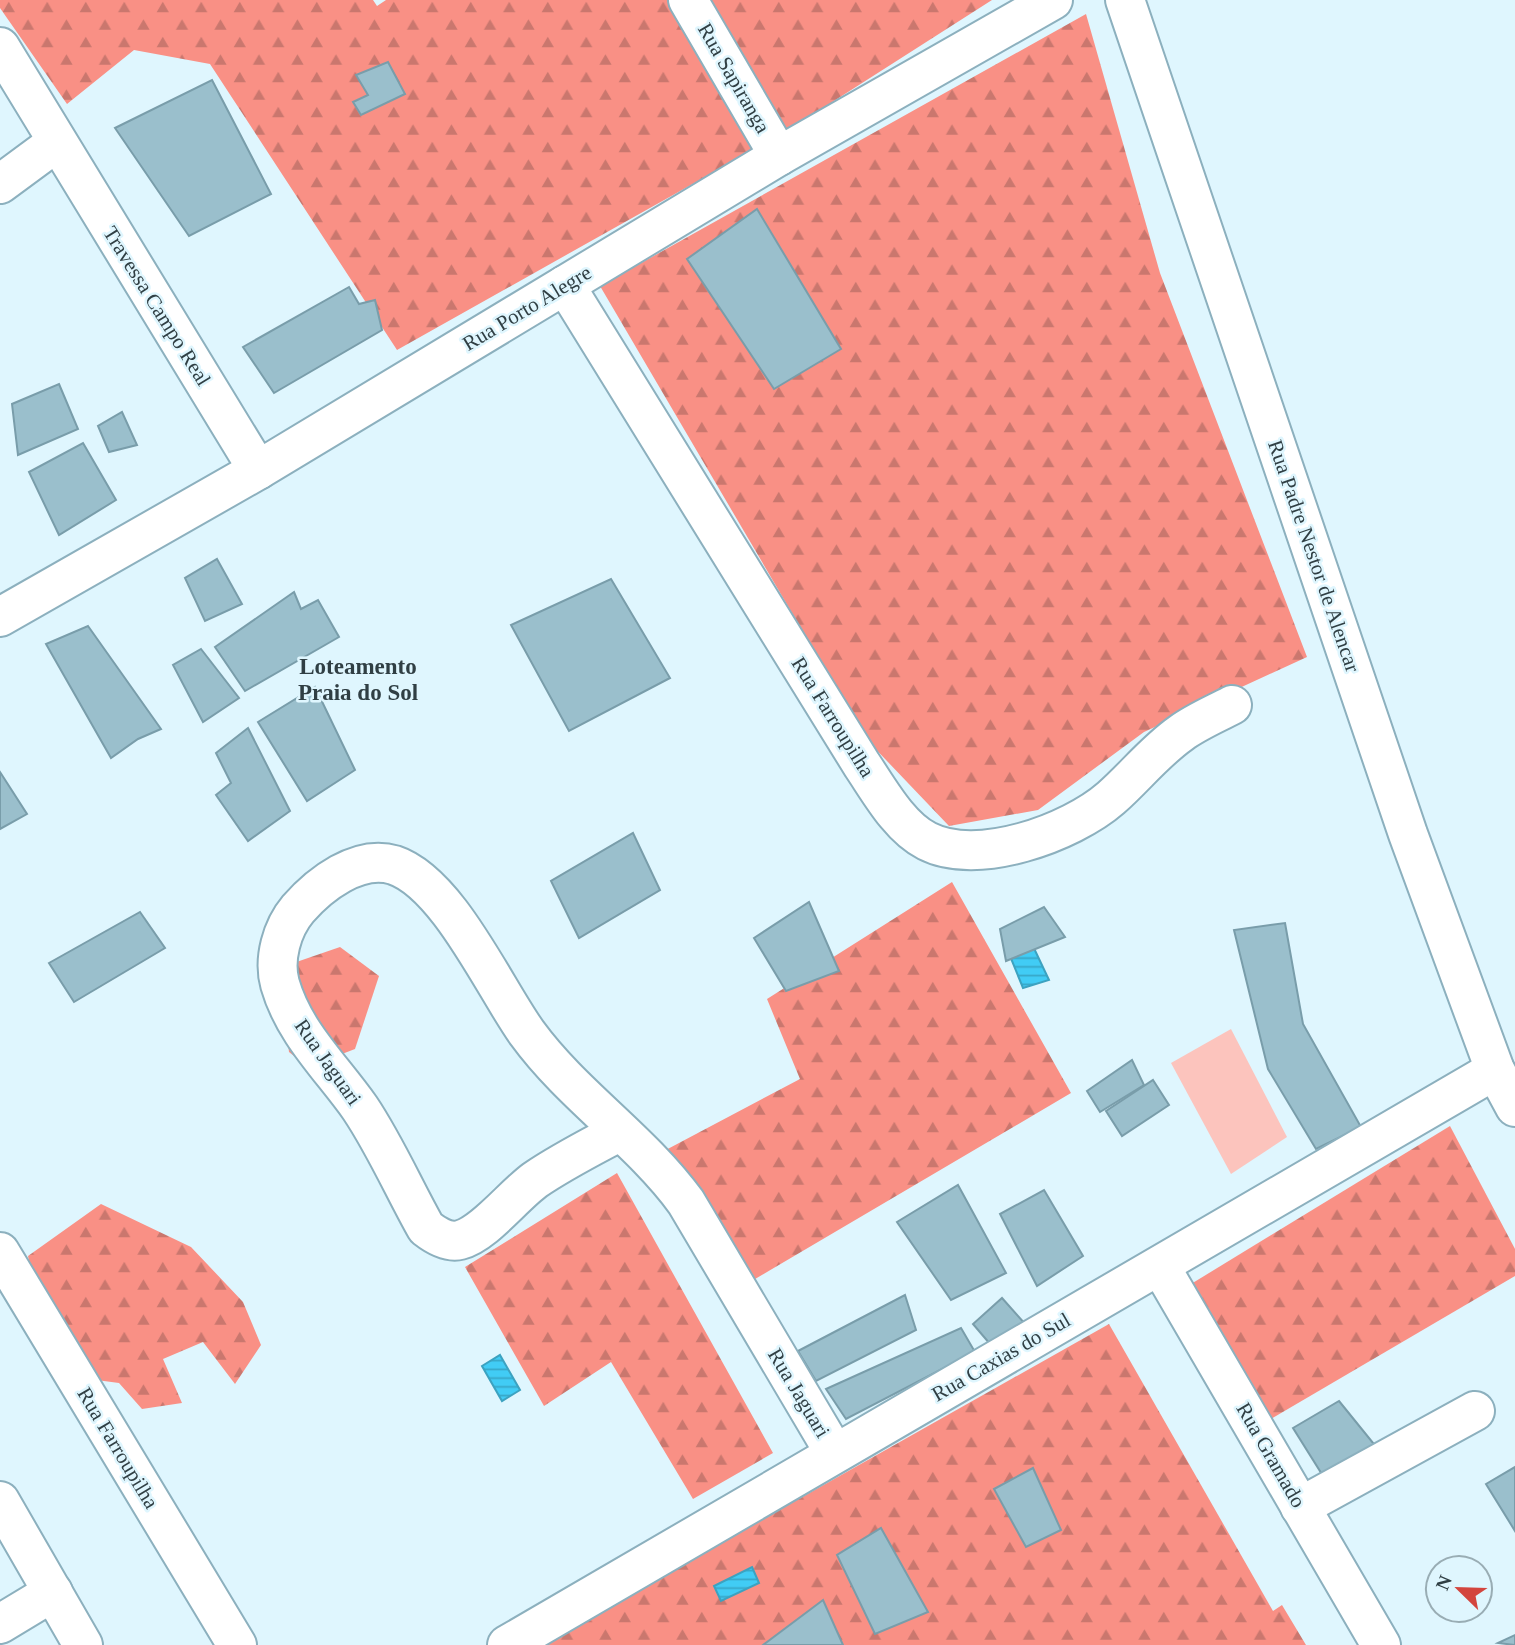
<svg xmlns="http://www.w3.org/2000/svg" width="1515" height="1645" viewBox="0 0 1515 1645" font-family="Georgia,serif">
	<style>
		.forest { fill: url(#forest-firs) }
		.garden { fill: #fcc4bd }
		.water { fill: url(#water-rules); stroke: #3ca2c0; stroke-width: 2 }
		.building { fill: #9abfcc; stroke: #799daa; stroke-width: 2 }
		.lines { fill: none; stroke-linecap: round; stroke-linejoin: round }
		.minor-casing { stroke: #8cb0be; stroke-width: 42 }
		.major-casing { stroke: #8cb0be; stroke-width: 42 }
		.minor { stroke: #fff; stroke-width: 38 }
		.major { stroke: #fff; stroke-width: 38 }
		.labels { text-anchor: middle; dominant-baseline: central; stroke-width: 5; stroke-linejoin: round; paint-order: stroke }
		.street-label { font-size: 21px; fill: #303f44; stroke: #dff6fe }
		.neighbourhood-label { font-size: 23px; font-weight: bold; fill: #303f44; stroke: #dff6fe }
	</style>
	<defs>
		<pattern id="forest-firs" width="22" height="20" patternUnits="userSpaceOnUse" patternTransform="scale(1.75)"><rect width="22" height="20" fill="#f99085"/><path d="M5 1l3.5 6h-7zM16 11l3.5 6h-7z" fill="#ca776e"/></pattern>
		<pattern id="water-rules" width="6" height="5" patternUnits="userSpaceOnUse" patternTransform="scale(1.75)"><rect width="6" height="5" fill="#41ccf5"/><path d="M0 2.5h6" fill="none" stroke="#37a7c8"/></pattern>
	</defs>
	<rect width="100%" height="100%" fill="#dff6fe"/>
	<g class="forest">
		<polygon points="0,0 373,0 377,6 386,0 992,0 787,131 397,350 210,64 134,50 67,104 0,8"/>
		<polygon points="1086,14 1160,273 1307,657 1144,732 1038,810 949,826 866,739 600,286"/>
		<polygon points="952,882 1071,1093 750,1282 662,1152 800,1079 767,999"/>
		<polygon points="340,947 379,976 355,1049 308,1067 289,1052 279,968"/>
		<polygon points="1450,1126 1515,1249 1515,1276 1269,1420 1191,1284"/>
		<polygon points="617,1173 773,1453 693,1499 611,1362 544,1406 465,1267"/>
		<polygon points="101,1204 191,1247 243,1302 261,1345 235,1384 203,1342 163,1359 182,1403 142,1409 119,1383 51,1374 28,1256"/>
		<polygon points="1109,1324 1273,1611 1282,1605 1306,1645 540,1645"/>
	</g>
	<polygon class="garden" points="1231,1029 1287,1137 1231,1174 1171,1063"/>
	<g class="water">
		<polygon points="1031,942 1049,980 1023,988 1008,951"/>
		<polygon points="500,1355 520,1390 502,1401 482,1366"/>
		<polygon points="752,1567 759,1583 721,1601 714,1586"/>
	</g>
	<g class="building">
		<polygon points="388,62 405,94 361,115 353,102 368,95 356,75"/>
		<polygon points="212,80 271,194 189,236 115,128"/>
		<polygon points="757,209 841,349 774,389 687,259"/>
		<polygon points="349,287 359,304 375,300 382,330 274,393 243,347"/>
		<polygon points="59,384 78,429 18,455 12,404"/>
		<polygon points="122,412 137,445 109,452 98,426"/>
		<polygon points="83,443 116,500 59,535 29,472"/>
		<polygon points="217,559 242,604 205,621 185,578"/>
		<polygon points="611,579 670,678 569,731 511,625"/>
		<polygon points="294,592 301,609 318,600 339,637 245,691 215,647"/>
		<polygon points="88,626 161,729 138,739 111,758 46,644"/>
		<polygon points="201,649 239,698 203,722 173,665"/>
		<polygon points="315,687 355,770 307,801 258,722"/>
		<polygon points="248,728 290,811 248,841 216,795 231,783 216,753"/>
		<polygon points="0,772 27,814 0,829"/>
		<polygon points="633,833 660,890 579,938 551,881"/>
		<polygon points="809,902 839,971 786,991 754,938"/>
		<polygon points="1044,907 1065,937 1006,961 1000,929"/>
		<polygon points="140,912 165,948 74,1002 49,963"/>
		<polygon points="1285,923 1303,1024 1361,1127 1316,1149 1268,1069 1234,930"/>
		<polygon points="1132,1060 1144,1085 1100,1112 1087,1091"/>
		<polygon points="1153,1080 1169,1105 1122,1136 1106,1111"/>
		<polygon points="958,1185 1006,1273 951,1300 897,1222"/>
		<polygon points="1044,1190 1083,1256 1037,1286 1000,1214"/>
		<polygon points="905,1295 916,1330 816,1381 798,1351"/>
		<polygon points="1002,1298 1026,1325 996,1351 973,1324"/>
		<polygon points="961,1328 975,1352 846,1419 826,1389"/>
		<polygon points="1339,1401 1382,1454 1330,1487 1293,1428"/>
		<polygon points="1515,1467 1515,1531 1486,1484"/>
		<polygon points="1033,1468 1061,1530 1026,1547 994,1489"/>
		<polygon points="881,1528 928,1612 875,1634 837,1555"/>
		<polygon points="823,1600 843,1645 763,1645"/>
		<polygon points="1515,1635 1515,1645 1498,1643"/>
	</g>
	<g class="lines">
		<g class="minor-casing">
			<g id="minor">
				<polyline points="688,0 779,156"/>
				<polyline points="0,47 258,470"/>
				<polyline points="0,184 57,142"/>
				<path d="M565,285L862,765C879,790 899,827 927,841C977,867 1071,833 1111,798C1135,777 1154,752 1181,733C1196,722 1215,714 1232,705"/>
				<polyline points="0,617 258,470 779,156 1053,0"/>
				<path d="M619,1132C591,1147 561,1162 535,1180C513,1196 484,1234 460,1240C448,1243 435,1235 426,1228C404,1189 385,1145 360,1108C331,1067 294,1033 280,984C273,959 282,928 298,909C319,885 358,854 394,865C448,883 494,987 527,1033C573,1096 640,1139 686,1202L834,1452"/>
				<polyline points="0,1252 237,1645"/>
				<polyline points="1160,1266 1381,1645"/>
				<polyline points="0,1501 83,1645"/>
				<polyline points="1300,1507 1475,1411"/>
				<polyline points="0,1624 53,1592"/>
				<polyline points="507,1645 1495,1070"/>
			</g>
		</g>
		<g class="major-casing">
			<polyline id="major" points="1125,0 1408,834 1495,1070 1515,1107"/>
		</g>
		<use href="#minor" class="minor"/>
		<use href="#major" class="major"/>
	</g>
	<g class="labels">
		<g class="street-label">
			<text transform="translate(734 78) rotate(60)">Rua Sapiranga</text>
			<text transform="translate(157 306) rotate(58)">Travessa Campo Real</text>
			<text transform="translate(527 308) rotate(-31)">Rua Porto Alegre</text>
			<text transform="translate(1314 556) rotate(71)">Rua Padre Nestor de Alencar</text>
			<text transform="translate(833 717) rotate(58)">Rua Farroupilha</text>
			<text transform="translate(328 1062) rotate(55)">Rua Jaguari</text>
			<text transform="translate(1001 1357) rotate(-30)">Rua Caxias do Sul</text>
			<text transform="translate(799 1393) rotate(59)">Rua Jaguari</text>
			<text transform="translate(118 1448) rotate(59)">Rua Farroupilha</text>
			<text transform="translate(1271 1455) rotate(60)">Rua Gramado</text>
		</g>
		<g class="neighbourhood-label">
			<text x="358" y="666">Loteamento<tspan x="358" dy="26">Praia do Sol</tspan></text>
		</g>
	</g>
	<g transform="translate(1459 1589) rotate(293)"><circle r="33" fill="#dff6fe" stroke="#99adb4" stroke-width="2"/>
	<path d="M0-5L12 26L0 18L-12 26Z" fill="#d3453e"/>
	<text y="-10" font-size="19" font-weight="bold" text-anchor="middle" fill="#303f44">N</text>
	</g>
</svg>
